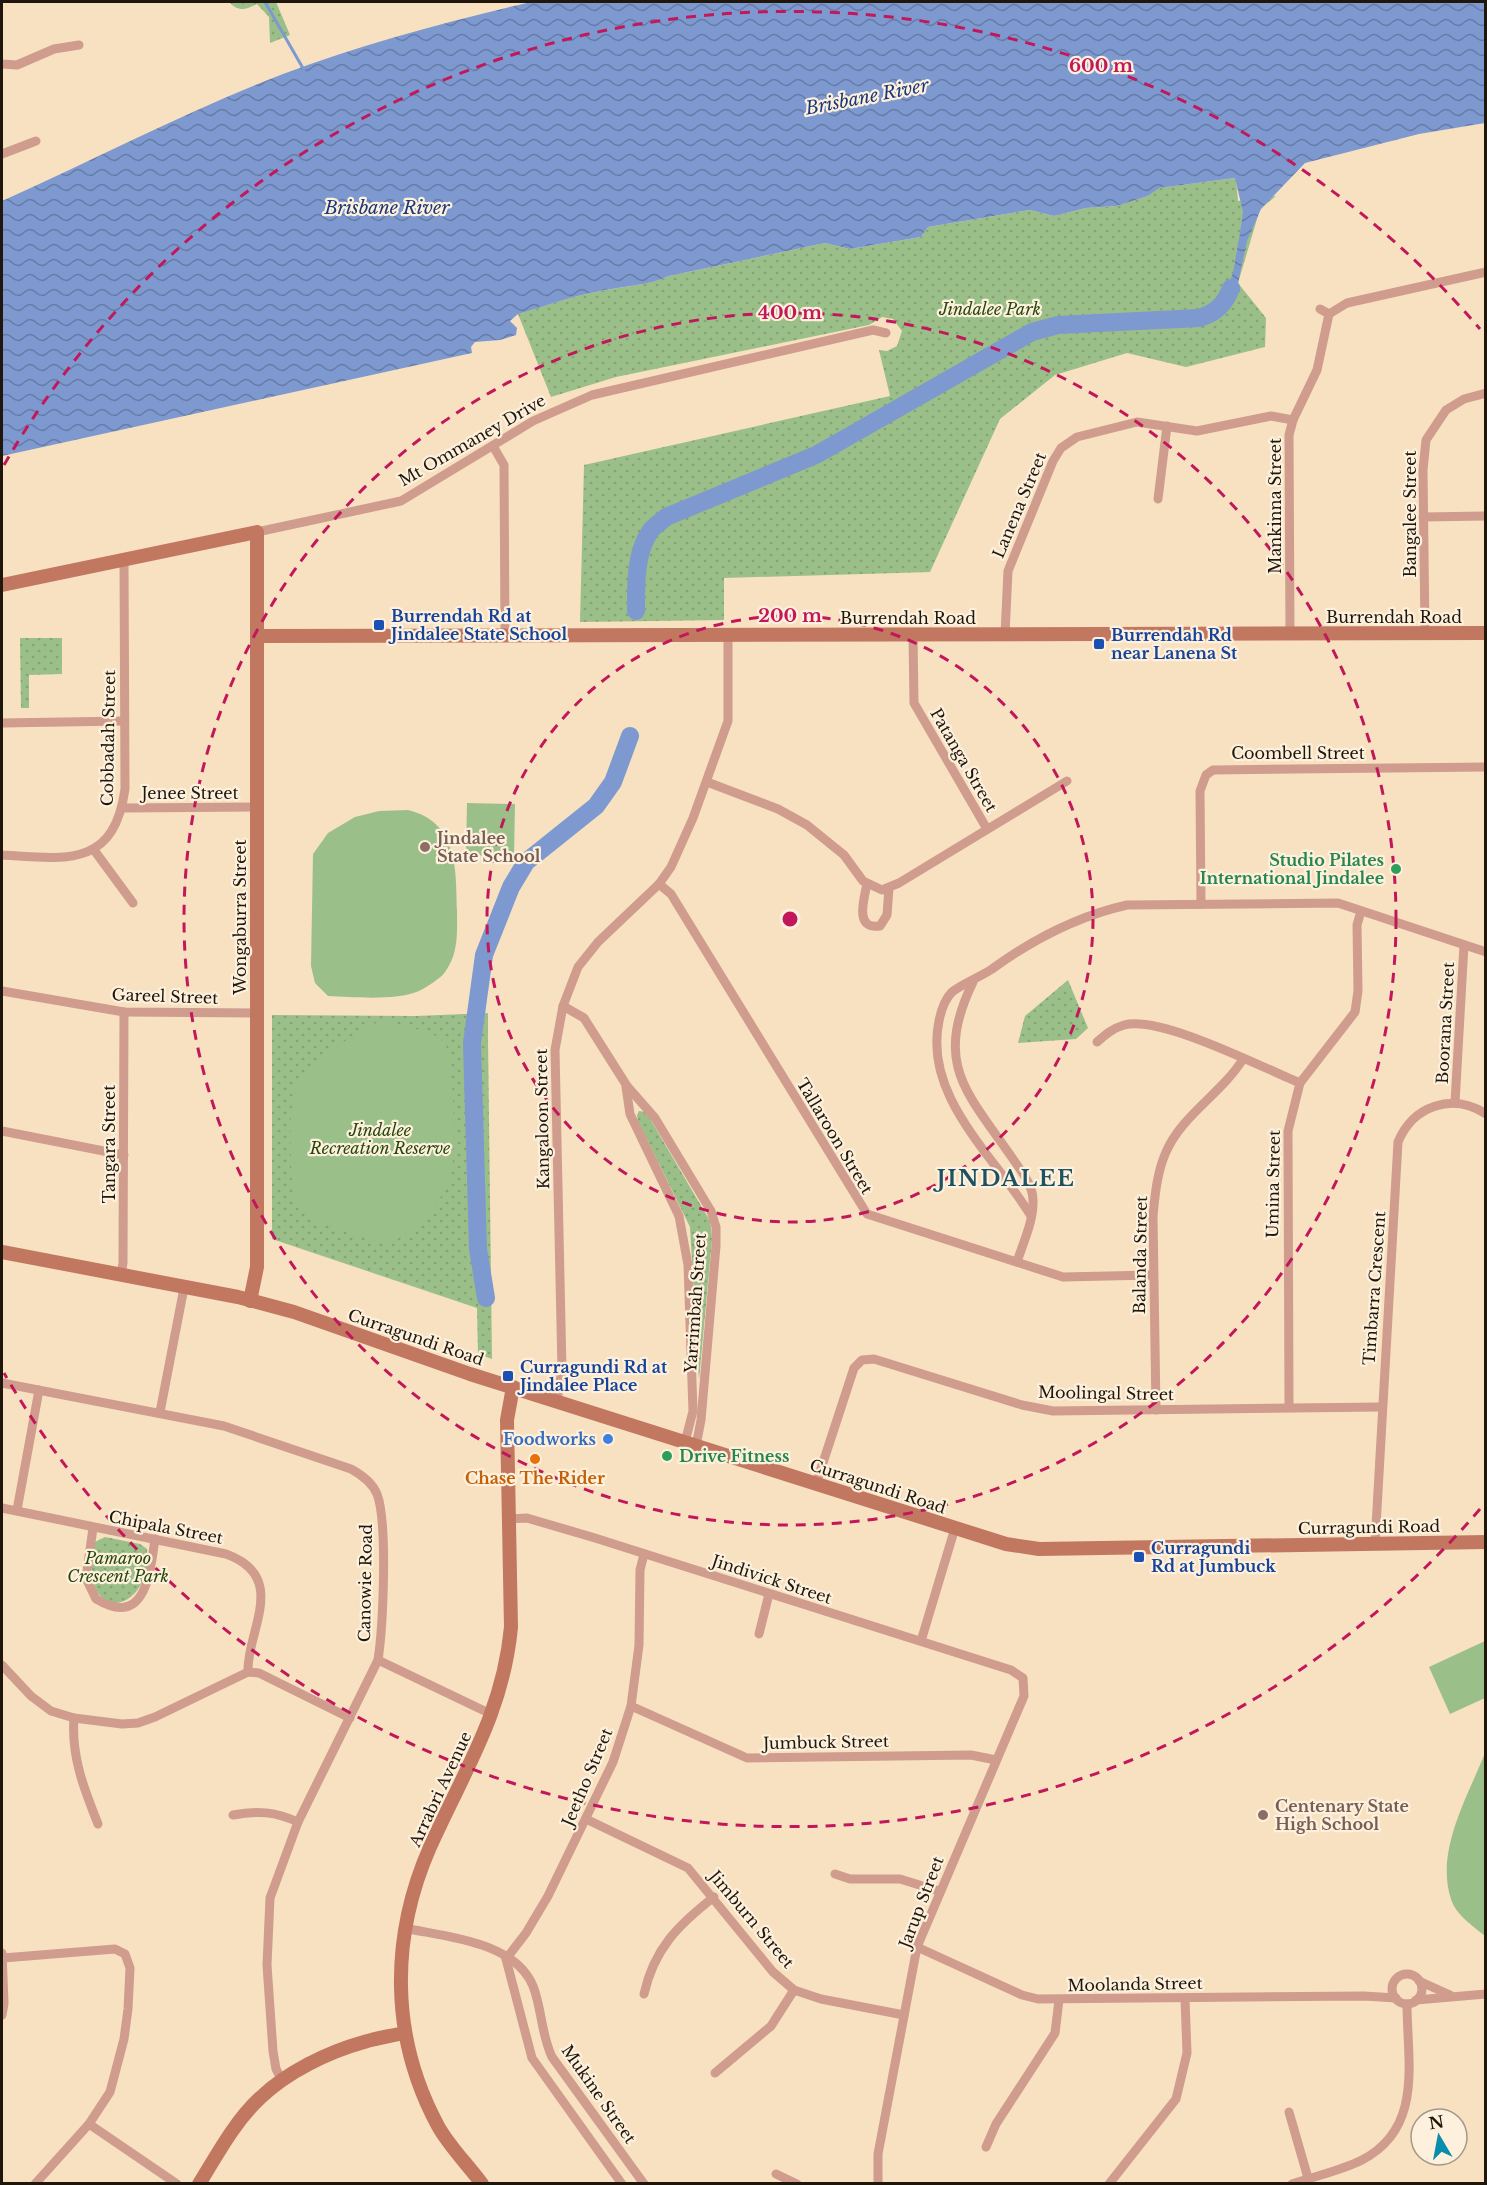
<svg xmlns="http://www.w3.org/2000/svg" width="1487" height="2185" viewBox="0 0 1487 2185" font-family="'Libre Baskerville',serif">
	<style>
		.grass { fill: url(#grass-dots) }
		.pitch { fill: #9bbf89 }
		.water { fill: url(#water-waves) }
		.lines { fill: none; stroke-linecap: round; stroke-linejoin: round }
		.stream { stroke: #7d99d0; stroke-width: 3 }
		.river { stroke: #7d99d0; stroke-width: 18 }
		.street { stroke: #d09c8d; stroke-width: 9 }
		.secondary { stroke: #c27761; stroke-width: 14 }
		.ring { fill: none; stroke: #c2185b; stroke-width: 3; stroke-dasharray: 10 8 }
		.transit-dot { fill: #1a4fb4; stroke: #fdf0dc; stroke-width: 2 }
		.education-dot { fill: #8d6e63; stroke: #fdf0dc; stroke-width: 2 }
		.leisure-dot { fill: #2e9e5b; stroke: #fdf0dc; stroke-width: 2 }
		.shop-dot { fill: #3f7fe0; stroke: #fdf0dc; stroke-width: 2 }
		.food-dot { fill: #e8710a; stroke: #fdf0dc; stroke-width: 2 }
		.labels { text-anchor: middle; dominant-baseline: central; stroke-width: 4.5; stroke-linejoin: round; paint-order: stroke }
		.park-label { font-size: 16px; font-style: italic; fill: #25470c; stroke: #fdf0dc }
		.street-label { font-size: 16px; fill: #1f170c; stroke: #fdf0dc }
		.transit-label { font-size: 16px; font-weight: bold; fill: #164399; stroke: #fdf0dc; text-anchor: start }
		.education-label { font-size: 16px; font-weight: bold; fill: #785e54; stroke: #fdf0dc; text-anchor: start }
		.leisure-label { font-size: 16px; font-weight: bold; fill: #27864d; stroke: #fdf0dc; text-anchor: end }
		.shop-label { font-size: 16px; font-weight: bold; fill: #366cbe; stroke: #fdf0dc; text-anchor: end }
		.food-label { font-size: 16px; font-weight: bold; fill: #c56008; stroke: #fdf0dc }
		.water-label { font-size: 18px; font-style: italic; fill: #193779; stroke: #fdf0dc }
		.district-label { font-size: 22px; font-weight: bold; letter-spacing: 1.5px; fill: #1e5262; stroke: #fdf0dc }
		.centre { fill: #c2185b; stroke: #fdf0dc; stroke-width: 3 }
		.ring-label { font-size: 18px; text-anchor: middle; font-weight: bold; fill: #c2185b; stroke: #fdf0dc; stroke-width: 4.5; stroke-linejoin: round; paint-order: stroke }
	</style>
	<defs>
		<pattern id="grass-dots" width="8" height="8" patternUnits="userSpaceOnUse" patternTransform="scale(1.5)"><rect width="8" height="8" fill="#9bbf89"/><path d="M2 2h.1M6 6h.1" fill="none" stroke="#85a375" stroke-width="1.8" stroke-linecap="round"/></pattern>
		<pattern id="water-waves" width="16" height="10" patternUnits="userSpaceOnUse" patternTransform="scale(1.5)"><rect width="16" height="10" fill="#7d99d0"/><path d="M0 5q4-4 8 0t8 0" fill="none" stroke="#667ca7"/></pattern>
	</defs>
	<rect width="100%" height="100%" fill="#f7e1c1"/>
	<g class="grass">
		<path d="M229,2H276L290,35L270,43L269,17L257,4C245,10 239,12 229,2Z"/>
		<path d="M1236,178L1238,201L1276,196L1260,209L1238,283L1266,318L1265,347L1186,367L1127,353L1055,375L1000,419L930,572L724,578V620L580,622L584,465L890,396L879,350L887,351L897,346L902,331L893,319L882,317L869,325L616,377L551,397L518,314C542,307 566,298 591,293C616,287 647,286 669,276L825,243L850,249L921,237L928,227L1030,210L1054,216L1086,208L1117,206L1148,196L1158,188Z"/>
		<polygon points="20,638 62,638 62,674 29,675 29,708 21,708"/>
		<polygon points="1068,980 1088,1028 1076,1039 1018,1043 1025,1016"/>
		<polygon points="488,1013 488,1040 492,1359 478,1354 477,1308 272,1239 272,1015 416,1016"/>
		<polygon points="639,1111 645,1112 649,1117 710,1221 712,1239 699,1380 690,1227 638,1121 637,1115"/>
		<path d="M105,1537L140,1544L147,1549C153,1615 76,1629 95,1542Z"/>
	</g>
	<g class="pitch">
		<polygon points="467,803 515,804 514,856 466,855"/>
		<path d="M408,810C458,822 456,869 457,910C457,932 459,953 445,972C441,978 427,987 419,991C396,1001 354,997 328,996L315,983L311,966L313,854L328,833L355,817L379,811Z"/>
		<path d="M386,1020L433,1034L445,1043C454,1065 457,1151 451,1176C447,1196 411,1238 390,1241C372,1243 350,1232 333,1226C311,1219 295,1214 292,1189C292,1162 285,1102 300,1080C308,1066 325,1056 338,1046C353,1035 368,1024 386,1020Z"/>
		<polygon points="1485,1641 1485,1698 1450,1714 1429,1667"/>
		<path d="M1485,1753V1936C1473,1926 1456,1915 1451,1899C1435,1851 1468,1796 1485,1753Z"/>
	</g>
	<path class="water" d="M531,2H1485V123L1419,134L1305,163L1261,209L1247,241L1238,283L1220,307L1233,273L1240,233L1243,212L1235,178L1159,188L1148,196L1117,206L1086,208L1054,216L1030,210L928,227L921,237L850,249L825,243L669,276C648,286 620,286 596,292C569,297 543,307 518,314L510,321L517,328L516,335L500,340L475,342L471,347L472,353L2,456V201C96,159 187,111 283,74C363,44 448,21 531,2Z"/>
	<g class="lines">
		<polyline class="stream" points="265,2 304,70"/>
		<g class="river">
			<path d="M636,611C636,586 635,555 649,533C652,527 661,522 666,517L816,455L1032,332L1058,325L1199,318C1216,313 1225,304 1231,288"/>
			<polyline points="486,1298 478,1249 472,1043 484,955 511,887 526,862 596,806 613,782 630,736"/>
		</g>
		<g class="street">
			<polyline points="2,64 17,65 54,49 79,45"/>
			<polyline points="2,154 36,141"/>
			<polyline points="1320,309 1329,314 1347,303 1486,272"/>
			<polyline points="493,446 504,465 505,635"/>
			<polyline points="1158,499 1167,426"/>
			<polyline points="1423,517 1486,516"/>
			<polyline points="257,532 401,501 533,421 592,395 873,330 886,333"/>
			<polyline points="1290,633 1289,435 1293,420 1317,370 1329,314"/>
			<polyline points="1425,633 1423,470 1426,440 1446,410 1464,399 1486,393"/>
			<polyline points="1005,634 1008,571 1053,461 1061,448 1077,437 1137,422 1197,431 1271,416 1293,420"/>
			<polyline points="913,635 914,703 987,829"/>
			<polyline points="2,723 124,721"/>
			<polyline points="707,782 778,809 807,825 844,855 863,881 882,890 899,883 1067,781"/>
			<polyline points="123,808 257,807"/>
			<polyline points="94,850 133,903"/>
			<path d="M2,855C66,859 114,868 125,789L124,560"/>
			<polyline points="659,884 671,894 867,1214 1063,1277 1153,1275"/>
			<path d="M867,884C864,899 854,930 880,926L887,915L889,888"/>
			<polyline points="1201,904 1200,791 1206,775 1213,770 1486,767"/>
			<path d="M973,982C933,1065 967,1092 1013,1159C1021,1171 1033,1185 1033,1200C1034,1220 1023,1243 1017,1262"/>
			<polyline points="2,991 124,1012 256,1013"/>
			<polyline points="563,1006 584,1018 627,1086 655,1118 711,1211 716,1227 716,1246 701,1420 696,1446"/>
			<path d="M1097,1042C1105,1035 1113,1028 1124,1025C1161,1015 1263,1068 1300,1083"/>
			<polyline points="626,1087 630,1114 679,1216 688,1265 693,1411 685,1442"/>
			<polyline points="1455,1103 1464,945"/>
			<polyline points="2,1131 124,1155"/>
			<path d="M1031,1216C995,1156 923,1097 939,1021C941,1011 945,999 952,992C962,984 980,977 992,969C1032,940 1078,916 1127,905L1338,903L1486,952"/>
			<polyline points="121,1275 123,1263 124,1012"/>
			<path d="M2,1383L224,1426L351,1469C362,1475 372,1482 377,1494C388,1523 383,1627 378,1660L298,1822L270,1898L267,1965L273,2051L276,2069L282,2080"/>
			<polyline points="557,1401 562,1370 555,1050 563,1006 578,967 598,942 659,884 671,867 693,818 728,721 728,635"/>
			<polyline points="1289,1407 1288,1131 1300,1083 1355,1012 1358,991 1357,925 1361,911"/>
			<path d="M1156,1410L1153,1216C1155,1195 1157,1172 1166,1152C1182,1115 1222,1093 1243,1059"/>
			<polyline points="160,1412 184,1288"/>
			<polyline points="816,1484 854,1368 862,1360 874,1359 1022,1405 1053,1411 1381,1407"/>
			<path d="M2,1508L226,1554C290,1577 246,1632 248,1672"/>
			<polyline points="17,1510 39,1390"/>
			<polyline points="509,1519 527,1518 595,1538 1011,1670 1023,1678 1024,1696 917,1947 878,2154 878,2184"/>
			<path d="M93,1528L86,1578L96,1599C146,1629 150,1572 155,1539"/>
			<path d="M1375,1544L1398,1142C1413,1106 1452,1092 1486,1114"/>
			<polyline points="759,1634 769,1594"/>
			<polyline points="921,1641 955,1528"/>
			<polyline points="378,1660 493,1715"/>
			<polyline points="2,1665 31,1696 51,1711 74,1718 122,1724 138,1723 155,1717 248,1672 259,1673 350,1718"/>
			<polyline points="631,1706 747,1758 971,1755 996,1760"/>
			<path d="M74,1718C71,1756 84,1789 98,1824"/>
			<path d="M233,1815C258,1810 276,1812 298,1822"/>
			<polyline points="586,1819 688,1868 773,1972 794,1990 821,1999 904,2015"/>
			<polyline points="835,1874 850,1879 900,1879 939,1891"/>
			<path d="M404,1928C446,1937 514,1941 533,1986C542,2009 541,2034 552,2057L644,2184"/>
			<polyline points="917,1947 1022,1995 1038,1999 1364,1996 1396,1998"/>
			<polyline points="2,1953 4,2003 2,2015"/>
			<polyline points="3,1958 115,1949 125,1954 130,1968 128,2009 124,2039 110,2092 89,2124 35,2184"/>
			<polyline points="506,1959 526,1933 548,1896 613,1762 631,1706 639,1645 640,1570 644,1554"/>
			<polyline points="506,1959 532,2058 622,2184"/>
			<circle cx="1407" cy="1989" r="15"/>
			<polyline points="1419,1981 1450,1995"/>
			<path d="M644,1994C654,1949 678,1925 714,1897"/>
			<polyline points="1416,2000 1486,1994"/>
			<polyline points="715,2073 771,2026 794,1990"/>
			<polyline points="1289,2112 1308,2178"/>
			<polyline points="89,2124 177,2184"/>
			<polyline points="986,2147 996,2124 1055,2033 1059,2000"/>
			<polyline points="776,2174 797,2184"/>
			<polyline points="1109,2184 1176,2099 1187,2053 1185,1999"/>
			<path d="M1292,2184C1315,2176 1340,2171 1362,2160C1424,2128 1407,2061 1407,2004"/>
		</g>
		<g class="secondary">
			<polyline points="2,585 257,532 257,1267 250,1301"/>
			<polyline points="258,636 1486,633"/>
			<polyline points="2,1252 238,1297 294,1312 470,1374 1006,1544 1039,1549 1486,1542"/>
			<path d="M199,2184C217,2155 235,2121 260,2098C287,2072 328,2052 364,2042C377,2038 391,2036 404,2033"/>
			<path d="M482,2184C468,2165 449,2146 438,2126C390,2037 390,1938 430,1847C464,1771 503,1713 511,1627L507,1420L513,1387"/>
		</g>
	</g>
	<g class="ring">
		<circle cx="790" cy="919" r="303"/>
		<circle cx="790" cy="919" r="606"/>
		<path d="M1480 1509A908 908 0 0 1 4 1373M4 465A908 908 0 0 1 1480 329"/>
	</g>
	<g class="transit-dot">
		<rect x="373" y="619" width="12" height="12" rx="3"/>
		<rect x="1093" y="638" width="12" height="12" rx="3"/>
		<rect x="502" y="1370" width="12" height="12" rx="3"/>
		<rect x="1133" y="1551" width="12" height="12" rx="3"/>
	</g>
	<g class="education-dot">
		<circle cx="425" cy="847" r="6"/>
		<circle cx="1263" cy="1815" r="6"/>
	</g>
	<g class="leisure-dot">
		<circle cx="1396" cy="869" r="6"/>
		<circle cx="667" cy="1456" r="6"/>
	</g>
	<circle class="shop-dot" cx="608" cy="1439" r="6"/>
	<circle class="food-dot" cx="535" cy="1459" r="6"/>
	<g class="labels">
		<g class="park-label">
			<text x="990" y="309">Jindalee Park</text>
			<text x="380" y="1130">Jindalee<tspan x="380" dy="18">Recreation Reserve</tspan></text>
			<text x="118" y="1558">Pamaroo<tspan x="118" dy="18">Crescent Park</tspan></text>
		</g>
		<g class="street-label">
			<text transform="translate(472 440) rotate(-30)">Mt Ommaney Drive</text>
			<text transform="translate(1019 505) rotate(-67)">Lanena Street</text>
			<text transform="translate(1275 506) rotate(-90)">Mankinna Street</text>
			<text transform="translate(1410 514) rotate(-90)">Bangalee Street</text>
			<text x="1394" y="617">Burrendah Road</text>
			<text x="908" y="618">Burrendah Road</text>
			<text transform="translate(108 738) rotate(-89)">Cobbadah Street</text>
			<text x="1298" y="753">Coombell Street</text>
			<text transform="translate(964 760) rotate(60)">Patanga Street</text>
			<text x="190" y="793">Jenee Street</text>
			<text transform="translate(240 917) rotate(-90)">Wongaburra Street</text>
			<text transform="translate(165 996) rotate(2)">Gareel Street</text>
			<text transform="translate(1445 1023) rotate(-87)">Boorana Street</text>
			<text transform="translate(542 1119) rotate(-91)">Kangaloon Street</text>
			<text transform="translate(835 1136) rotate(59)">Tallaroon Street</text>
			<text transform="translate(109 1144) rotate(-90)">Tangara Street</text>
			<text transform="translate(1273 1184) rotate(-89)">Umina Street</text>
			<text transform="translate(1140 1255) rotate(-89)">Balanda Street</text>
			<text transform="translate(1374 1288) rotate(-86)">Timbarra Crescent</text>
			<text transform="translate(695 1303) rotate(-86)">Yarrimbah Street</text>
			<text transform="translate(416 1337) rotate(19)">Curragundi Road</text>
			<text transform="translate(1106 1393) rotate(1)">Moolingal Street</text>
			<text transform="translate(878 1486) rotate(18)">Curragundi Road</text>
			<text transform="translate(166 1527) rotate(11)">Chipala Street</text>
			<text transform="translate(1369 1527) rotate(-1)">Curragundi Road</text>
			<text transform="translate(772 1579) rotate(18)">Jindivick Street</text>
			<text transform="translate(365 1583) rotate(-89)">Canowie Road</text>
			<text transform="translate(826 1742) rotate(-1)">Jumbuck Street</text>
			<text transform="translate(587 1777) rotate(-67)">Jeetho Street</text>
			<text transform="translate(440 1789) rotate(-65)">Arrabri Avenue</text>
			<text transform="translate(921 1902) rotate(-69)">Jarup Street</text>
			<text transform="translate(752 1919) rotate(50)">Jimburn Street</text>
			<text transform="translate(1135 1984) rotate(-1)">Moolanda Street</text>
			<text transform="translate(599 2094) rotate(55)">Mukine Street</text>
		</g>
		<g class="transit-label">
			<text x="391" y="616">Burrendah Rd at<tspan x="391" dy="18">Jindalee State School</tspan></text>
			<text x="1111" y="635">Burrendah Rd<tspan x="1111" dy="18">near Lanena St</tspan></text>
			<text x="520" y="1367">Curragundi Rd at<tspan x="520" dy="18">Jindalee Place</tspan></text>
			<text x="1151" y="1548">Curragundi<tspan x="1151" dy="18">Rd at Jumbuck</tspan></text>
		</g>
		<g class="education-label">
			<text x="437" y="838">Jindalee<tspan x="437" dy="18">State School</tspan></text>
			<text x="1275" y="1806">Centenary State<tspan x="1275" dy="18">High School</tspan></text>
		</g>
		<g class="leisure-label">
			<text x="1384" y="860">Studio Pilates<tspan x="1384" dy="18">International Jindalee</tspan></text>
			<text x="679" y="1456" text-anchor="start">Drive Fitness</text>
		</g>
		<g class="shop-label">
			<text x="596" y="1439">Foodworks</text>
		</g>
		<g class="food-label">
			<text x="535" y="1478">Chase The Rider</text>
		</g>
		<g class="water-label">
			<text transform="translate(867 97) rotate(-11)">Brisbane River</text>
			<text x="387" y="208">Brisbane River</text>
		</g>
		<g class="district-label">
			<text x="1006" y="1178">JINDALEE</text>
		</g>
	</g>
	<circle cx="790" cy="919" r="9" class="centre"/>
	<g class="ring-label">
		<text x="1101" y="72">600 m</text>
		<text x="790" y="319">400 m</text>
		<text x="790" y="622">200 m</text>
	</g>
	<rect width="1487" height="2185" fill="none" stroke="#1f170c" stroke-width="6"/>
	<g transform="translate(1439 2137) rotate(350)"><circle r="28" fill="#fdf0dc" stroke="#a49989" stroke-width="1.5"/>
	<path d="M0-4.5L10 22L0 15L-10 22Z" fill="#088dac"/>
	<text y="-9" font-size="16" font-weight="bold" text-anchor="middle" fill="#1f170c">N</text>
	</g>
</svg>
